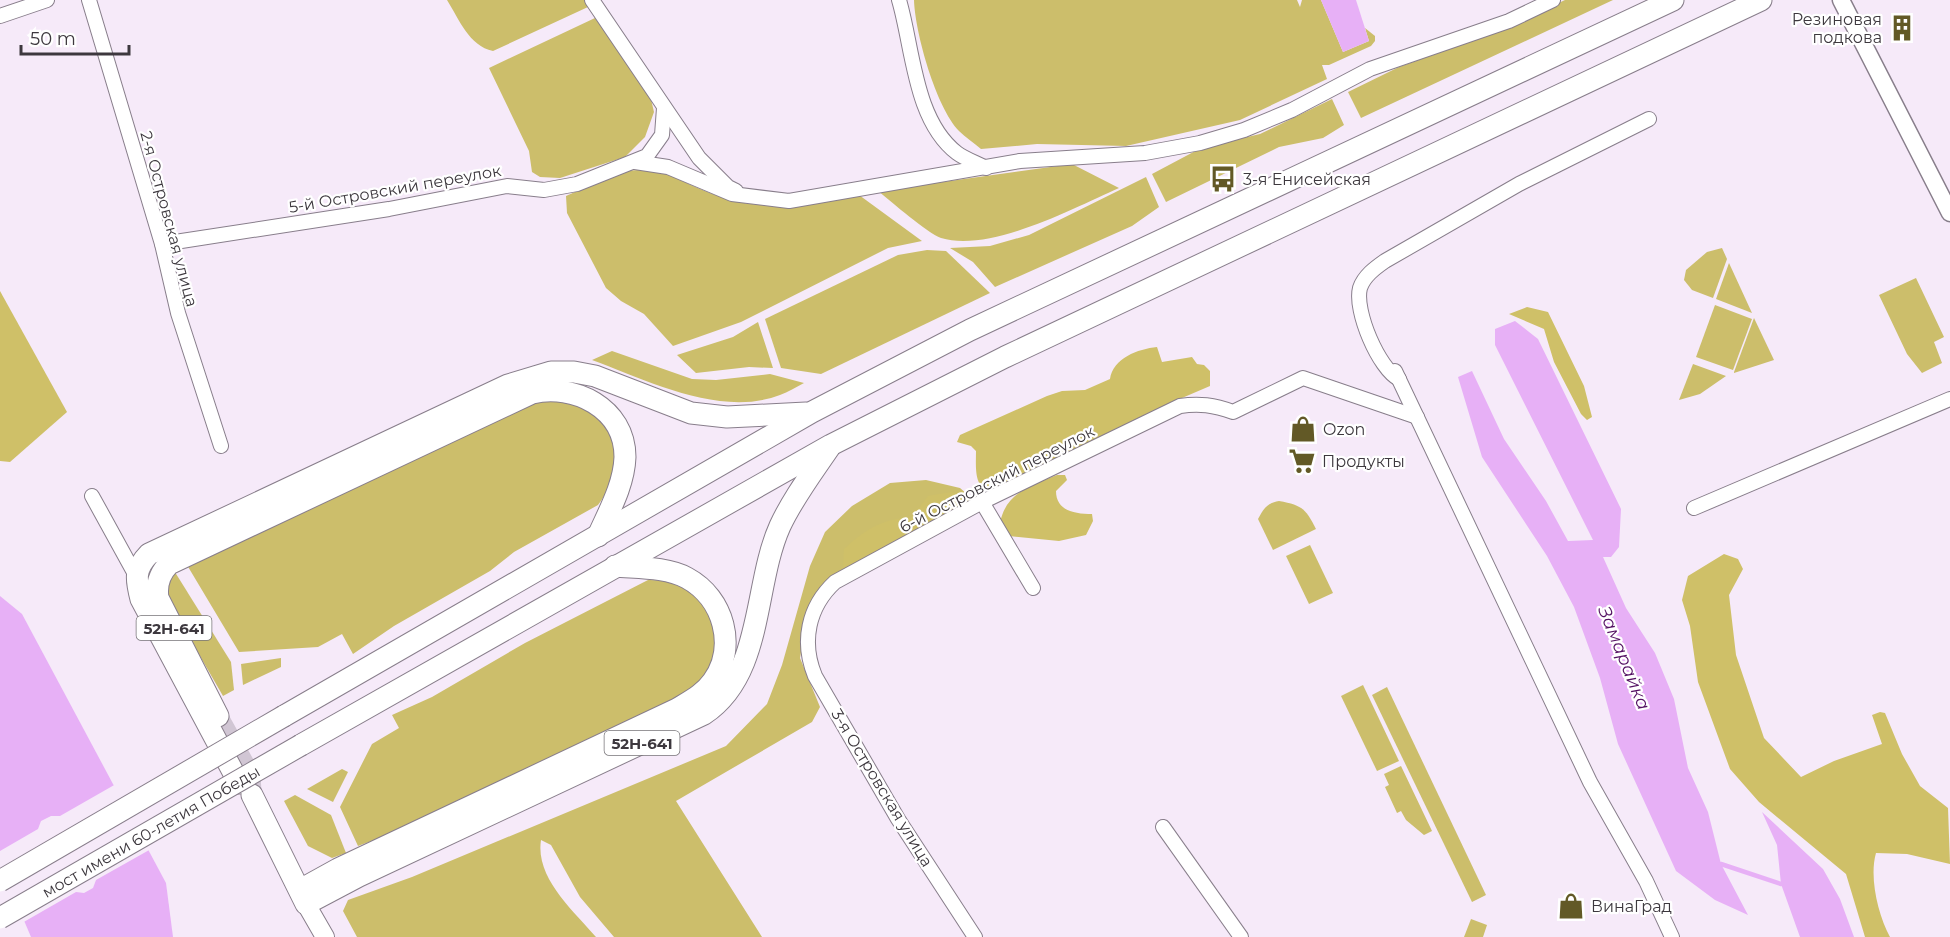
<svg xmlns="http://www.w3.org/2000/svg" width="1950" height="937" viewBox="0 0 1950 937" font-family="Montserrat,sans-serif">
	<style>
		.green { fill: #ccbe6b }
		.forest { fill: #cfc068 }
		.water { fill: #e7b0f6 }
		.pier { fill: #f6eaf9 }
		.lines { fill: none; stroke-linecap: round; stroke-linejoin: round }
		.stream { stroke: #e7b0f6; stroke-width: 4.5 }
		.primary-tunnel { stroke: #d1c6d4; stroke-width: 21; stroke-dasharray: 21 10; stroke-linecap: butt }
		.minor-casing { stroke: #887e8b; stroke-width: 16 }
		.tertiary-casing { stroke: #887e8b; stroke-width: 19 }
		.secondary-casing { stroke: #887e8b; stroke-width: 20 }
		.primary-casing { stroke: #887e8b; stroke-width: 23 }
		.minor { stroke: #fff; stroke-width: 14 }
		.tertiary { stroke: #fff; stroke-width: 16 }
		.secondary { stroke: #fff; stroke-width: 18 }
		.primary { stroke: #fff; stroke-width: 21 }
		.primary-bridge-casing { stroke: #887e8b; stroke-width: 23; stroke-linecap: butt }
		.primary-bridge { stroke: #fff; stroke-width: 21 }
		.labels { text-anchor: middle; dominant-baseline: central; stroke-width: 4.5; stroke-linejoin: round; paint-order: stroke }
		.shield { fill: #fff; stroke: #777478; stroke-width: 1.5 }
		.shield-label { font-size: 15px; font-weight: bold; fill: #3d383e }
		.poi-label { font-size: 16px; fill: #3d383e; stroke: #fff; text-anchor: start }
		.street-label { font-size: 16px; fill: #3d383e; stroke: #fff }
		.water-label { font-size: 18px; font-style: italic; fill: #541163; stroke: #fff }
	</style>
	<rect width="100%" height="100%" fill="#f6eaf9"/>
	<g class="green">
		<path d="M447,0H588V7L493,51C469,46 459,19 447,0Z"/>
		<path d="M914,0H1297L1300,7L1302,0H1321L1343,52L1369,41L1365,28L1375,36V41L1371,46L1329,65H1322L1327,79L1240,120L1126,146L1037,144L981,149C974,143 965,137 959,131C936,107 915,33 914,0Z"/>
		<polygon points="1565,0 1613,0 1361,118 1348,92 1399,67 1489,35"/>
		<polygon points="595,18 650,95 654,112 645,137 625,157 560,178 540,177 532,172 529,151 489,68"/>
		<polygon points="1332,99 1344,125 1323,138 1279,147 1166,202 1152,174 1201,148 1260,134"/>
		<path d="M1072,164L1119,188C1074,208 990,253 941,238C927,233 892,202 878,191Z"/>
		<path d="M656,169C686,182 720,201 752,204C788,208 824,201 859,195L922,241L888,248L741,322L673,346L644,314L621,301L606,288L567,213L566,196L622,171Z"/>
		<polygon points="1146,177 1159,207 1132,226 995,287 973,262 950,248 990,246 1029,235"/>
		<polygon points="1722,248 1727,259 1713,298 1692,290 1684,280 1686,270 1707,252"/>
		<polygon points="927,250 946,251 990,293 821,374 781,368 765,319 898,255"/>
		<polygon points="1729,263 1752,313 1716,299"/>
		<polygon points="1916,278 1944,337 1934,342 1942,363 1922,373 1907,354 1879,295"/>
		<polygon points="1715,305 1752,319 1733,370 1696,357"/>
		<polygon points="1754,318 1774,360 1734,373 1734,372"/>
		<polygon points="758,322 773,368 749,367 696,373 677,355 733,337"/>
		<path d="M612,351L692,379L716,380L770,374L804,383C796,387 788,392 780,395C720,418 647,380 592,360Z"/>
		<polygon points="1693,364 1726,376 1700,394 1679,400"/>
		<path d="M567,398C576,403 589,408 596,415C622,441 619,478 598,505L514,552L490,571L394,626L353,654L342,634L318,647L239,652L184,560L528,404Z"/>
		<path d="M926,480L960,488L974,500L859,566L810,603L800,658L820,707L812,722L676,801L762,937H614L580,897L551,845L541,840C535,878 574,911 596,937H357L343,911L348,900L412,877L726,746L767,704L782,665L810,566L825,532L852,506L890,483Z"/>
		<path d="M1279,501C1302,505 1306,509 1316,529L1273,550L1258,519C1264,508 1267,503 1279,501Z"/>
		<polygon points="1310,545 1333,593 1309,604 1286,556"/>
		<polygon points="173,569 231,662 234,690 223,696 167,599 168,577"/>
		<path d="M648,580C694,579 730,620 713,666C710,675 699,684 693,692L398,831L358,846L340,807L372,744L399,728L392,715L432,697L525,643Z"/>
		<polygon points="281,658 281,667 243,685 241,664"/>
		<polygon points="1363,685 1399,761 1377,771 1341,696"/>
		<polygon points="1387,687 1486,895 1472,902 1372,695"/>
		<polygon points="1401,766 1432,831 1424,835 1406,820 1401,811 1397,813 1385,787 1389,785 1384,774"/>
		<polygon points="342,769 348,772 333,802 307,789"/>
		<polygon points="295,795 331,815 346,853 332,858 308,846 284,801"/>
		<polygon points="1471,919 1487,925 1483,937 1464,937"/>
	</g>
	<g class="forest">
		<polygon points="0,291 67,412 10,462 0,461"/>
		<polygon points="1527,307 1548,312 1584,386 1592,417 1587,420 1581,414 1554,362 1544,329 1509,314"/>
		<path d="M1157,347L1162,362L1192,357L1197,364L1204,365L1210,371V386L1161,407L995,490C973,493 976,467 976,451L971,446L957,442L960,435L1047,396L1062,391L1085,390L1110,379C1113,358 1138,349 1157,347Z"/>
		<path d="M1057,475H1065L1067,480L1056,491C1056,511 1075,514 1092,514L1093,521L1086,535L1059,541L1009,536L1000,523C1006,492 1031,486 1057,475Z"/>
		<path d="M952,492L967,497L968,504L850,571L843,568L844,549C862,532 884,517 911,518L928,496Z"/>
		<path d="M1724,554L1738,559L1743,569L1729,595L1736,655L1764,738L1801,777L1834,761L1882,744L1872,715L1880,712L1885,713L1902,754L1920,786L1948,808L1950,864L1907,854L1876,853C1869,877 1878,915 1890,937H1865L1846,874L1759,802L1730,769L1698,682L1690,626L1682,600L1688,576Z"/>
	</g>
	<g class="water">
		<polygon points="1321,0 1356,0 1369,41 1343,52"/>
		<polygon points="1515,321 1538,339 1621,509 1619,547 1611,557 1603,557 1626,608 1655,653 1674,699 1688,768 1708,812 1721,864 1748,915 1715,900 1676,871 1618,744 1600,678 1574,607 1547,556 1482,457 1458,377 1472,371 1504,439 1546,501 1568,541 1593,540 1495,345 1495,329"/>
		<polygon points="0,596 22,614 166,883 173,937 31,937 0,864"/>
		<polygon points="1762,812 1823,869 1840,899 1854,937 1800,937 1781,884 1777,845"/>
	</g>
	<polygon class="pier" points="116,784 151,849 96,880 93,888 84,893 76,892 22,923 0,872 0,851 38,829 41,821 51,816 60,816"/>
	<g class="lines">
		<polyline class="stream" points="1721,864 1781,884"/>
		<polyline class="primary-tunnel" points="219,719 250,775 251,792"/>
		<g class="minor-casing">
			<g id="minor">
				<polyline points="89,0 162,244 178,313 221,446"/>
				<polyline points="592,0 699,158 728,187 736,191"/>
				<path d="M899,0C913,47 914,120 957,153C965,159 977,163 986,168"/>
				<polyline points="0,16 47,0"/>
				<polyline points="635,162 668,167 732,194 789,201 1020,161 1145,153 1200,143 1244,130 1292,110 1370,69 1509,21 1553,0"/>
				<polyline points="162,244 389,209 507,186 544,190 577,184 647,156 662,135 664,108"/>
				<polyline points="1395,371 1590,782 1646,881 1672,937"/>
				<path d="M1399,379C1379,369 1354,311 1360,288C1364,276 1375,268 1385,261L1519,184L1649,119"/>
				<polyline points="92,496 136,576"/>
				<polyline points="982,502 1033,588"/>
				<polyline points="1694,508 1950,399"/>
				<polyline points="1163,827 1241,937"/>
				<path d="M975,937L898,819L815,676C801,642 808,607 835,582L982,502L1180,406C1199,403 1214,405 1233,412L1303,378L1417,417"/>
			</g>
		</g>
		<g class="tertiary-casing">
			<polyline id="tertiary" points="1841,0 1950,213"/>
		</g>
		<g class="secondary-casing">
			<polyline id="secondary" points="306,904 325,937"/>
		</g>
		<g class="primary-casing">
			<g id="primary">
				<path d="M218,716L158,598C156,585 159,574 169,564L532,393C574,383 625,408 625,457C624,485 609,511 598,536"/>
				<polyline points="284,716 812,412 970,330 1673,0"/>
				<polyline points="301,745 831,445 1005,357 1761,0"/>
				<path d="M239,783L141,599C136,580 134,569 149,554L508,385L551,372H574L595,376L691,413L727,417L806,413"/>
				<path d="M252,795L306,904L359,876L704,714C764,674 753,586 780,526C793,498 812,473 829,448"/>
				<path d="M300,890L338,869L677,709C690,701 704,694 713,681C737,647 724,598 687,578C667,567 638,568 615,566"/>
			</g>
		</g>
		<use href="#minor" class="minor"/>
		<use href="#tertiary" class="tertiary"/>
		<use href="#secondary" class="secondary"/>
		<use href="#primary" class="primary"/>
		<g class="primary-bridge-casing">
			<g id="primary-bridge">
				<polyline points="0,881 284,716"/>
				<path id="s1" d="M0,918L301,745"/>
			</g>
		</g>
		<use href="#primary-bridge" class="primary-bridge"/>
	</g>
	<defs>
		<g id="building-bare" transform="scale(2.07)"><path d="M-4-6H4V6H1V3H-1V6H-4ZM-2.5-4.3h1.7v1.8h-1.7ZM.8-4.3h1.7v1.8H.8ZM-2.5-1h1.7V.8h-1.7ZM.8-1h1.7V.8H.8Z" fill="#625926" stroke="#fff" stroke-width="2.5" paint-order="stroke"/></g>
		<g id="bus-bare" transform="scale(2.07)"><path d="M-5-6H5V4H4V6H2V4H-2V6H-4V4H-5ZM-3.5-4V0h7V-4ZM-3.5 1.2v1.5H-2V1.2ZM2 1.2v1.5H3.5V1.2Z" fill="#625926" stroke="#fff" stroke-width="2.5" paint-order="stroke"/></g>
		<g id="shop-bare" transform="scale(2.07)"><path d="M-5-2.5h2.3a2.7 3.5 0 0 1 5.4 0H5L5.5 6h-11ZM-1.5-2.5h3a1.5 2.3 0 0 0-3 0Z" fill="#625926" stroke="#fff" stroke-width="2.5" paint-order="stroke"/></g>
		<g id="supermarket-bare" transform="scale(2.07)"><path d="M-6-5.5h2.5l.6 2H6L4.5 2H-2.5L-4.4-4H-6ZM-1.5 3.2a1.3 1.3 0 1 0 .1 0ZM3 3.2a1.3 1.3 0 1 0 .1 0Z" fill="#625926" stroke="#fff" stroke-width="2.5" paint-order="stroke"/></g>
	</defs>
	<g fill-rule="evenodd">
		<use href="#building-bare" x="1902" y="28"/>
		<use href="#bus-bare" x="1223" y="179"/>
		<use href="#shop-bare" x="1303" y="429"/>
		<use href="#supermarket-bare" x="1302" y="461"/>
		<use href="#shop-bare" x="1571" y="906"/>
	</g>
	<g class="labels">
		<g class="shield">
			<rect x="136.5" y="616" width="75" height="24" rx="4.5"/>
			<rect x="604.5" y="731" width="75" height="24" rx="4.5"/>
		</g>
		<g class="shield-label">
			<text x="174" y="628">52Н-641</text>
			<text x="642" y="743">52Н-641</text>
		</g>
		<g class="poi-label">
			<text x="1882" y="19" text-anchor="end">Резиновая<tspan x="1882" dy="18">подкова</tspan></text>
			<text x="1243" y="179">3-я Енисейская</text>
			<text x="1323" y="429">Ozon</text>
			<text x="1322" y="461">Продукты</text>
			<text x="1591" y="906">ВинаГрад</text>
		</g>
		<g class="street-label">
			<text transform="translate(395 189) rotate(-10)">5-й Островский переулок</text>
			<text transform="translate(169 219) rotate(75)">2-я Островская улица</text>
			<text transform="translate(997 479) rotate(-27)">6-й Островский переулок</text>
			<text transform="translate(882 788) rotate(59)">3-я Островская улица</text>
			<text stroke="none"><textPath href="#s1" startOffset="174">мост имени 60-летия Победы</textPath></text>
		</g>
		<g class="water-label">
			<text transform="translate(1624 658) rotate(68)">Замарайка</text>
		</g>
	</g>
	<path d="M21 45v9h108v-9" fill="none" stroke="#3d383e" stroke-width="3"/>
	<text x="30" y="45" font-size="18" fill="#3d383e" stroke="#ffffff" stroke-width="4.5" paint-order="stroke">50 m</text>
</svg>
